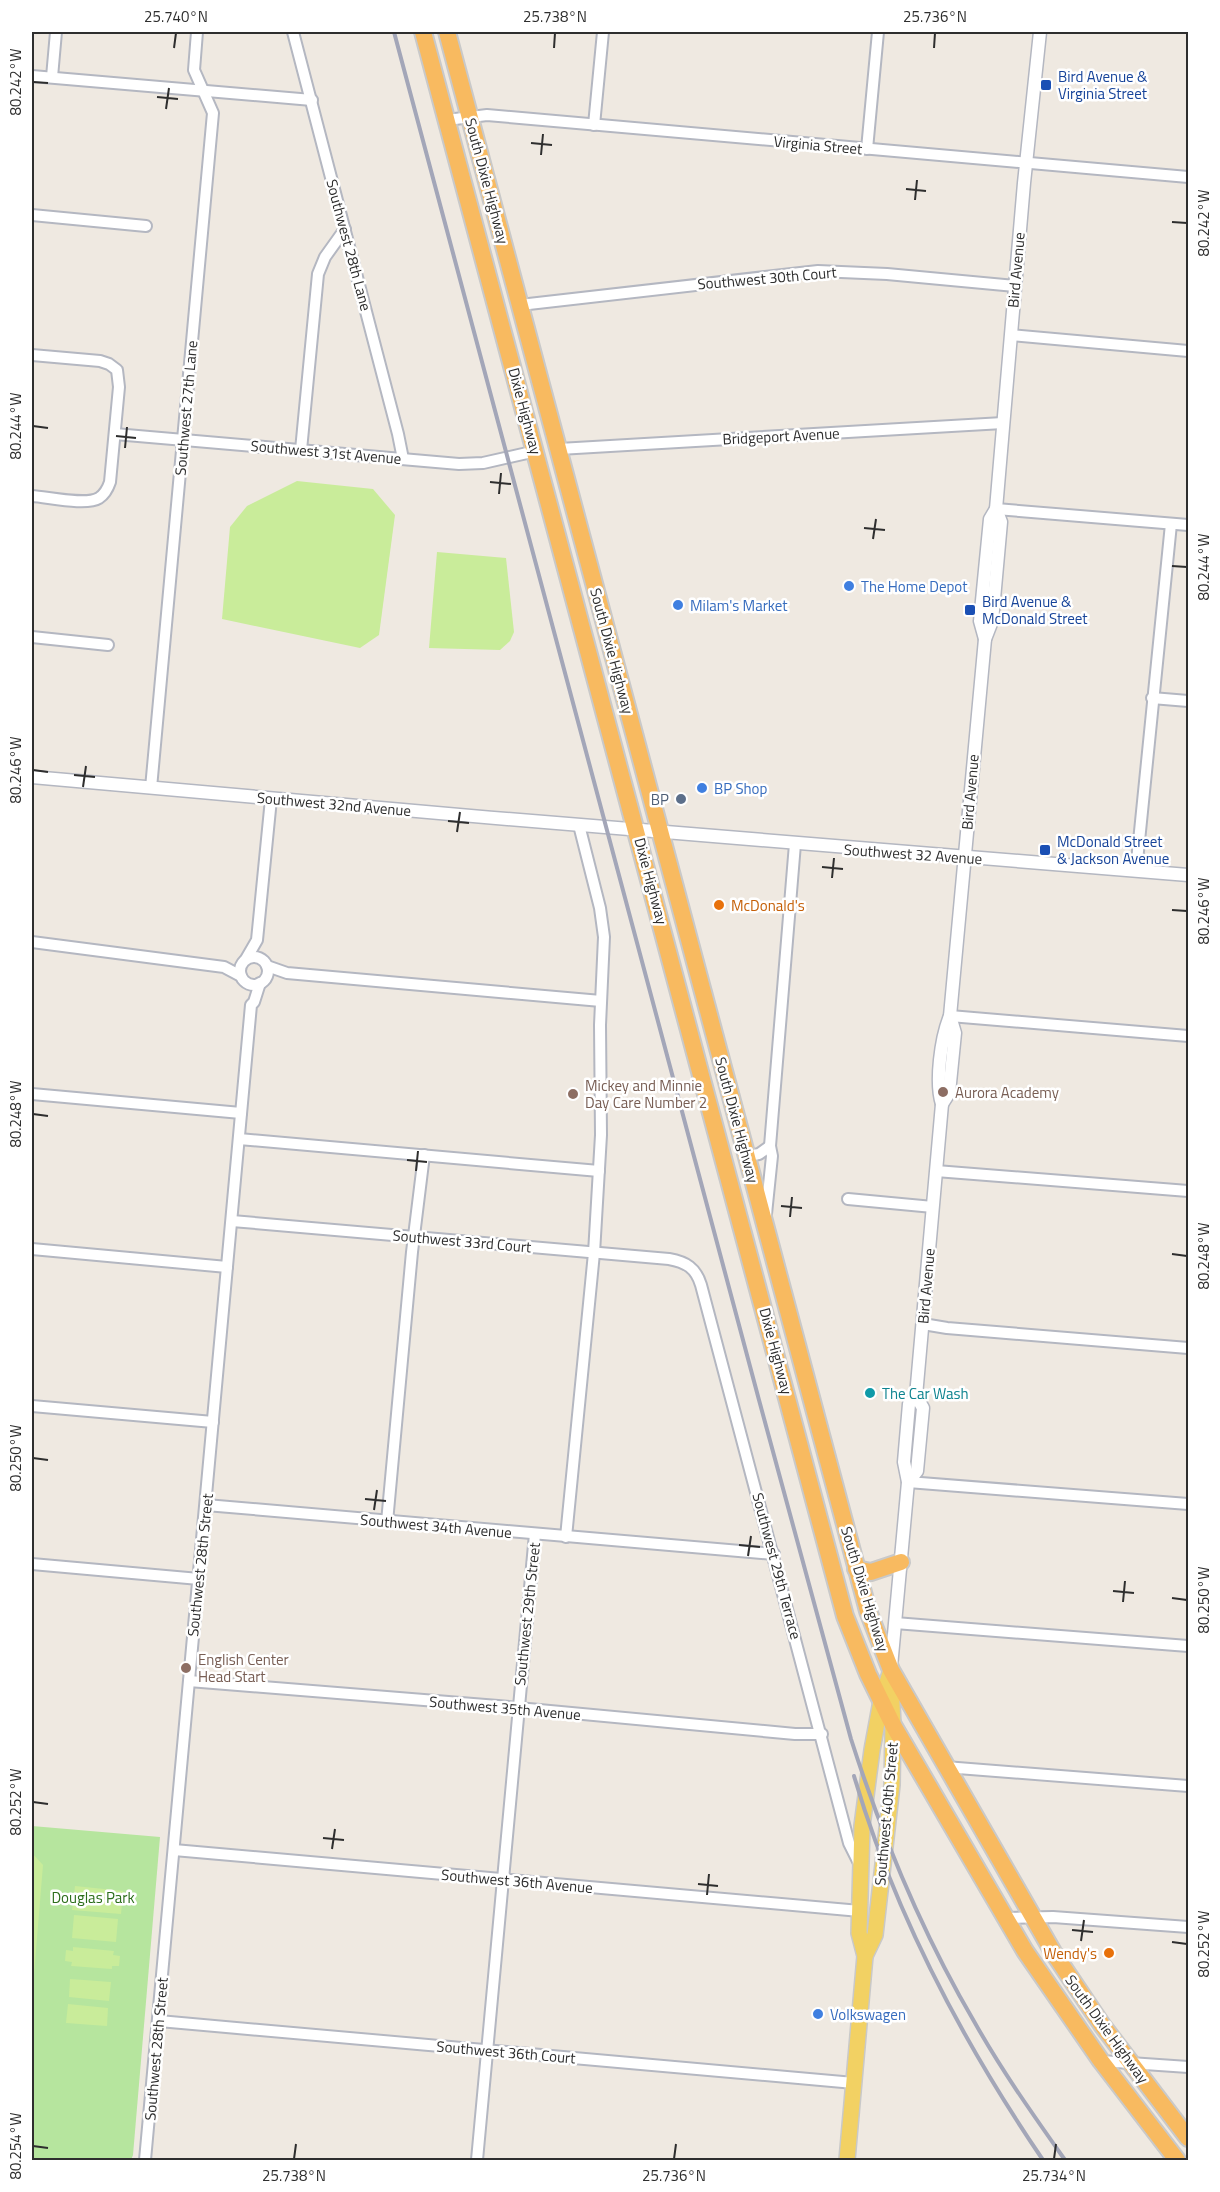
<svg xmlns="http://www.w3.org/2000/svg" width="1220" height="2192" viewBox="0 0 1220 2192" font-family="'Titillium Web',sans-serif">
	<style>
		.green { fill: #b6e59e }
		.pitch { fill: #c9ec9a }
		.lines { fill: none; stroke-linecap: round; stroke-linejoin: round }
		.minor-casing { stroke: #b4b7c1; stroke-width: 14 }
		.tertiary-casing { stroke: #b4b7c1; stroke-width: 15 }
		.primary-casing { stroke: #c9c9c9; stroke-width: 18 }
		.trunk-casing { stroke: #c9c9c9; stroke-width: 20 }
		.minor { stroke: #fff; stroke-width: 10 }
		.tertiary { stroke: #fff; stroke-width: 12 }
		.primary { stroke: #f2d163; stroke-width: 15 }
		.trunk { stroke: #f8ba60; stroke-width: 16 }
		.rail { stroke: #a3a6b8; stroke-width: 4 }
		.ticks { fill: none; stroke: #2e2e2e; stroke-width: 2 }
		.transit-dot { fill: #1a4fb4; stroke: #fff; stroke-width: 2 }
		.shop-dot { fill: #3f7fe0; stroke: #fff; stroke-width: 2 }
		.service-dot { fill: #5c6f8a; stroke: #fff; stroke-width: 2 }
		.food-dot { fill: #e8710a; stroke: #fff; stroke-width: 2 }
		.education-dot { fill: #8d6e63; stroke: #fff; stroke-width: 2 }
		.culture-dot { fill: #0f9aa8; stroke: #fff; stroke-width: 2 }
		.labels { text-anchor: middle; dominant-baseline: central; stroke-width: 5; stroke-linejoin: round; paint-order: stroke }
		.transit-label { font-size: 15px; fill: #164399; stroke: #fff; text-anchor: start }
		.street-label { font-size: 15px; fill: #2e2e2e; stroke: #fff }
		.shop-label { font-size: 15px; fill: #366cbe; stroke: #fff; text-anchor: start }
		.service-label { font-size: 15px; fill: #4e5e75; stroke: #fff; text-anchor: end }
		.food-label { font-size: 15px; fill: #c56008; stroke: #fff; text-anchor: start }
		.education-label { font-size: 15px; fill: #785e54; stroke: #fff; text-anchor: start }
		.culture-label { font-size: 15px; fill: #0d838f; stroke: #fff; text-anchor: start }
		.park-label { font-size: 15px; fill: #2c6e1b; stroke: #fff }
		.neatline { fill: none; stroke: #2e2e2e; stroke-width: 2 }
		.ticks-label { font-size: 15px; text-anchor: middle; fill: #2e2e2e }
	</style>
	<rect width="100%" height="100%" fill="#efe9e1"/>
	<polygon class="green" points="32,1826 160,1837 133,2155 131,2160 58,2160 32,2158"/>
	<g class="pitch">
		<polygon points="297,481 373,489 395,515 379,635 360,648 222,619 230,527 247,506"/>
		<polygon points="437,552 506,558 514,632 510,641 500,650 429,648"/>
		<polygon points="32,1853 43,1865 32,1999"/>
		<polygon points="75,1886 123,1891 121,1914 72,1910"/>
		<polygon points="74,1915 118,1919 116,1942 72,1938"/>
		<polygon points="73,1947 114,1951 113,1955 120,1956 119,1966 112,1966 112,1969 71,1966 72,1962 65,1961 66,1950 73,1951"/>
		<polygon points="70,1979 111,1982 109,2001 69,1997"/>
		<polygon points="68,2004 108,2008 107,2026 66,2023"/>
	</g>
	<g class="lines">
		<g class="minor-casing">
			<g id="minor">
				<polyline points="293,32 398,434 403,459"/>
				<polyline points="32,76 312,100"/>
				<polyline points="52,77 56,32"/>
				<polyline points="447,120 487,115 1188,177"/>
				<polyline points="594,125 603,32"/>
				<polyline points="867,149 878,32"/>
				<polyline points="32,215 146,226"/>
				<polyline points="520,305 818,271 887,274 1015,286"/>
				<polyline points="1011,335 1188,351"/>
				<path d="M32,355L100,361L109,364L117,370L119,387L110,482C108,488 105,494 99,498C86,506 48,497 32,496"/>
				<polyline points="115,434 459,464 483,463 536,451"/>
				<polyline points="559,449 1003,423"/>
				<polyline points="301,450 318,274 325,257 345,229"/>
				<polyline points="996,509 1188,525"/>
				<polyline points="32,637 108,645"/>
				<polyline points="1152,698 1188,701"/>
				<polyline points="151,788 213,113 194,70 197,32"/>
				<polyline points="1136,871 1171,524"/>
				<polyline points="32,942 224,967 241,976"/>
				<circle cx="254" cy="971" r="14"/>
				<polyline points="246,959 257,940 271,799"/>
				<polyline points="267,966 287,973 601,1001"/>
				<polyline points="950,1016 1188,1036"/>
				<polyline points="32,1094 241,1113"/>
				<polyline points="239,1139 599,1171"/>
				<polyline points="747,1156 759,1154 770,1146"/>
				<polyline points="936,1171 1188,1191"/>
				<polyline points="848,1199 933,1207"/>
				<polyline points="766,1214 772,1156 770,1146 795,844"/>
				<path d="M232,1221L669,1259C686,1262 696,1268 701,1285L849,1843L860,1865"/>
				<polyline points="32,1249 227,1267"/>
				<polyline points="923,1324 947,1328 1188,1348"/>
				<polyline points="32,1406 213,1422"/>
				<polyline points="908,1482 1188,1504"/>
				<polyline points="206,1505 774,1554"/>
				<polyline points="387,1522 412,1252 424,1155"/>
				<polyline points="566,1537 594,1253 601,1135 600,1025 604,937 600,908 579,825"/>
				<polyline points="32,1564 199,1579"/>
				<polyline points="895,1623 1188,1646"/>
				<polyline points="189,1681 498,1706 795,1734 822,1734"/>
				<polyline points="945,1767 1188,1786"/>
				<polyline points="174,1850 860,1911"/>
				<polyline points="1006,1918 1053,1917 1188,1927"/>
				<polyline points="159,2021 854,2083"/>
				<polyline points="1101,2061 1188,2067"/>
				<polyline points="145,2160 251,1005 254,1002 260,983"/>
				<polyline points="477,2160 535,1534"/>
			</g>
		</g>
		<g class="tertiary-casing">
			<g id="tertiary">
				<polyline points="985,639 980,621 990,519 996,509"/>
				<path d="M32,777C417,812 803,845 1188,875"/>
				<polyline points="942,1104 949,1093 955,1033 950,1016"/>
				<path d="M908,1482L917,1471L923,1408L916,1396L942,1104C935,1082 941,1038 950,1016L985,639L992,621L1001,522L996,509L1024,183L1040,32"/>
				<polyline points="891,1667 908,1482 904,1462 909,1404 916,1396"/>
			</g>
		</g>
		<g class="primary-casing">
			<g id="primary">
				<polyline points="865,1956 875,1935 892,1785 893,1725 891,1682"/>
				<polyline points="847,2160 865,1956 859,1933 862,1826 872,1750 881,1701 891,1670"/>
			</g>
		</g>
		<g class="trunk-casing">
			<g id="trunk">
				<polyline points="423,32 845,1616 868,1674 893,1725 1025,1951 1101,2061 1177,2160"/>
				<polyline points="447,32 868,1611 891,1670 1053,1952 1102,2025 1188,2138"/>
				<polyline points="856,1569 871,1572 901,1562"/>
			</g>
		</g>
		<use href="#minor" class="minor"/>
		<use href="#tertiary" class="tertiary"/>
		<use href="#primary" class="primary"/>
		<use href="#trunk" class="trunk"/>
		<g class="rail">
			<path d="M394,32L759,1400L851,1739C883,1839 922,1933 975,2023C1002,2071 1034,2116 1065,2160"/>
			<path d="M854,1776C895,1915 962,2041 1043,2160"/>
		</g>
	</g>
	<path class="ticks" d="M174,48L176,33M554,48L555,33M934,48L935,33M33,82L48,83M157,97L178,99M166,109L169,88M531,143L552,145M541,155L543,134M906,189L926,191M915,200L917,180M1172,222L1187,223M33,426L48,428M116,436L136,438M125,448L127,427M490,482L511,484M499,494L501,473M864,528L885,530M873,539L876,519M1172,566L1187,567M33,770L48,772M74,775L95,777M83,787L86,766M448,821L469,823M457,832L460,812M822,867L843,869M832,878L834,858M1172,910L1187,911M33,1114L48,1116M407,1160L427,1162M416,1171L418,1151M781,1206L802,1208M790,1217L792,1197M1172,1254L1187,1256M33,1458L48,1460M365,1499L386,1501M374,1510L377,1490M739,1545L760,1547M748,1556L751,1536M1113,1591L1134,1593M1172,1598L1187,1600M1123,1602L1125,1581M33,1802L48,1804M323,1838L344,1840M332,1849L335,1829M698,1884L718,1886M707,1895L709,1874M1072,1930L1093,1932M1081,1941L1084,1920M1172,1942L1187,1944M33,2146L48,2148M294,2159L296,2144M674,2159L676,2144M1054,2159L1056,2144"/>
	<g class="transit-dot">
		<rect x="1040" y="79" width="12" height="12" rx="3"/>
		<rect x="964" y="604" width="12" height="12" rx="3"/>
		<rect x="1039" y="844" width="12" height="12" rx="3"/>
	</g>
	<g class="shop-dot">
		<circle cx="849" cy="586" r="6"/>
		<circle cx="678" cy="605" r="6"/>
		<circle cx="702" cy="788" r="6"/>
		<circle cx="818" cy="2014" r="6"/>
	</g>
	<circle class="service-dot" cx="681" cy="799" r="6"/>
	<g class="food-dot">
		<circle cx="719" cy="905" r="6"/>
		<circle cx="1109" cy="1953" r="6"/>
	</g>
	<g class="education-dot">
		<circle cx="943" cy="1092" r="6"/>
		<circle cx="573" cy="1094" r="6"/>
		<circle cx="186" cy="1668" r="6"/>
	</g>
	<circle class="culture-dot" cx="870" cy="1393" r="6"/>
	<g class="labels">
		<g class="transit-label">
			<text x="1058" y="76">Bird Avenue &amp;<tspan x="1058" dy="17">Virginia Street</tspan></text>
			<text x="982" y="601">Bird Avenue &amp;<tspan x="982" dy="17">McDonald Street</tspan></text>
			<text x="1057" y="841">McDonald Street<tspan x="1057" dy="17">&amp; Jackson Avenue</tspan></text>
		</g>
		<g class="street-label">
			<text transform="translate(818 145) rotate(5)">Virginia Street</text>
			<text transform="translate(487 181) rotate(75)">South Dixie Highway</text>
			<text transform="translate(349 245) rotate(75)">Southwest 28th Lane</text>
			<text transform="translate(1016 270) rotate(-85)">Bird Avenue</text>
			<text transform="translate(767 278) rotate(-5)">Southwest 30th Court</text>
			<text transform="translate(186 408) rotate(-85)">Southwest 27th Lane</text>
			<text transform="translate(525 411) rotate(75)">Dixie Highway</text>
			<text transform="translate(781 436) rotate(-3)">Bridgeport Avenue</text>
			<text transform="translate(326 452) rotate(5)">Southwest 31st Avenue</text>
			<text transform="translate(612 651) rotate(75)">South Dixie Highway</text>
			<text transform="translate(970 792) rotate(-85)">Bird Avenue</text>
			<text transform="translate(334 804) rotate(5)">Southwest 32nd Avenue</text>
			<text transform="translate(913 854) rotate(4)">Southwest 32 Avenue</text>
			<text transform="translate(651 881) rotate(75)">Dixie Highway</text>
			<text transform="translate(737 1120) rotate(75)">South Dixie Highway</text>
			<text transform="translate(462 1241) rotate(5)">Southwest 33rd Court</text>
			<text transform="translate(926 1286) rotate(-85)">Bird Avenue</text>
			<text transform="translate(776 1351) rotate(75)">Dixie Highway</text>
			<text transform="translate(436 1526) rotate(5)">Southwest 34th Avenue</text>
			<text transform="translate(200 1565) rotate(-84)">Southwest 28th Street</text>
			<text transform="translate(777 1566) rotate(75)">Southwest 29th Terrace</text>
			<text transform="translate(865 1589) rotate(73)">South Dixie Highway</text>
			<text transform="translate(527 1614) rotate(-84)">Southwest 29th Street</text>
			<text transform="translate(505 1708) rotate(5)">Southwest 35th Avenue</text>
			<text transform="translate(886 1814) rotate(-85)">Southwest 40th Street</text>
			<text transform="translate(517 1881) rotate(5)">Southwest 36th Avenue</text>
			<text transform="translate(1107 2029) rotate(54)">South Dixie Highway</text>
			<text transform="translate(156 2049) rotate(-85)">Southwest 28th Street</text>
			<text transform="translate(506 2052) rotate(5)">Southwest 36th Court</text>
		</g>
		<g class="shop-label">
			<text x="861" y="586">The Home Depot</text>
			<text x="690" y="605">Milam's Market</text>
			<text x="714" y="788">BP Shop</text>
			<text x="830" y="2014">Volkswagen</text>
		</g>
		<g class="service-label">
			<text x="669" y="799">BP</text>
		</g>
		<g class="food-label">
			<text x="731" y="905">McDonald's</text>
			<text x="1097" y="1953" text-anchor="end">Wendy's</text>
		</g>
		<g class="education-label">
			<text x="585" y="1085">Mickey and Minnie<tspan x="585" dy="17">Day Care Number 2</tspan></text>
			<text x="955" y="1092">Aurora Academy</text>
			<text x="198" y="1659">English Center<tspan x="198" dy="17">Head Start</tspan></text>
		</g>
		<g class="culture-label">
			<text x="882" y="1393">The Car Wash</text>
		</g>
		<g class="park-label">
			<text x="93" y="1897">Douglas Park</text>
		</g>
	</g>
	<rect width="1220" height="2192" fill="none" stroke="#ffffff" stroke-width="66"/>
	<rect x="33" y="33" width="1154" height="2126" class="neatline"/>
	<g class="ticks-label">
		<text x="176" y="22">25.740°N</text>
		<text x="555" y="22">25.738°N</text>
		<text x="935" y="22">25.736°N</text>
		<text transform="translate(16 82) rotate(-90)" y="5">80.242°W</text>
		<text transform="translate(1204 223) rotate(-90)" y="5">80.242°W</text>
		<text transform="translate(16 426) rotate(-90)" y="5">80.244°W</text>
		<text transform="translate(1204 567) rotate(-90)" y="5">80.244°W</text>
		<text transform="translate(16 770) rotate(-90)" y="5">80.246°W</text>
		<text transform="translate(1204 911) rotate(-90)" y="5">80.246°W</text>
		<text transform="translate(16 1114) rotate(-90)" y="5">80.248°W</text>
		<text transform="translate(1204 1256) rotate(-90)" y="5">80.248°W</text>
		<text transform="translate(16 1458) rotate(-90)" y="5">80.250°W</text>
		<text transform="translate(1204 1600) rotate(-90)" y="5">80.250°W</text>
		<text transform="translate(16 1802) rotate(-90)" y="5">80.252°W</text>
		<text transform="translate(1204 1944) rotate(-90)" y="5">80.252°W</text>
		<text transform="translate(16 2146) rotate(-90)" y="5">80.254°W</text>
		<text x="294" y="2181">25.738°N</text>
		<text x="674" y="2181">25.736°N</text>
		<text x="1054" y="2181">25.734°N</text>
	</g>
</svg>
